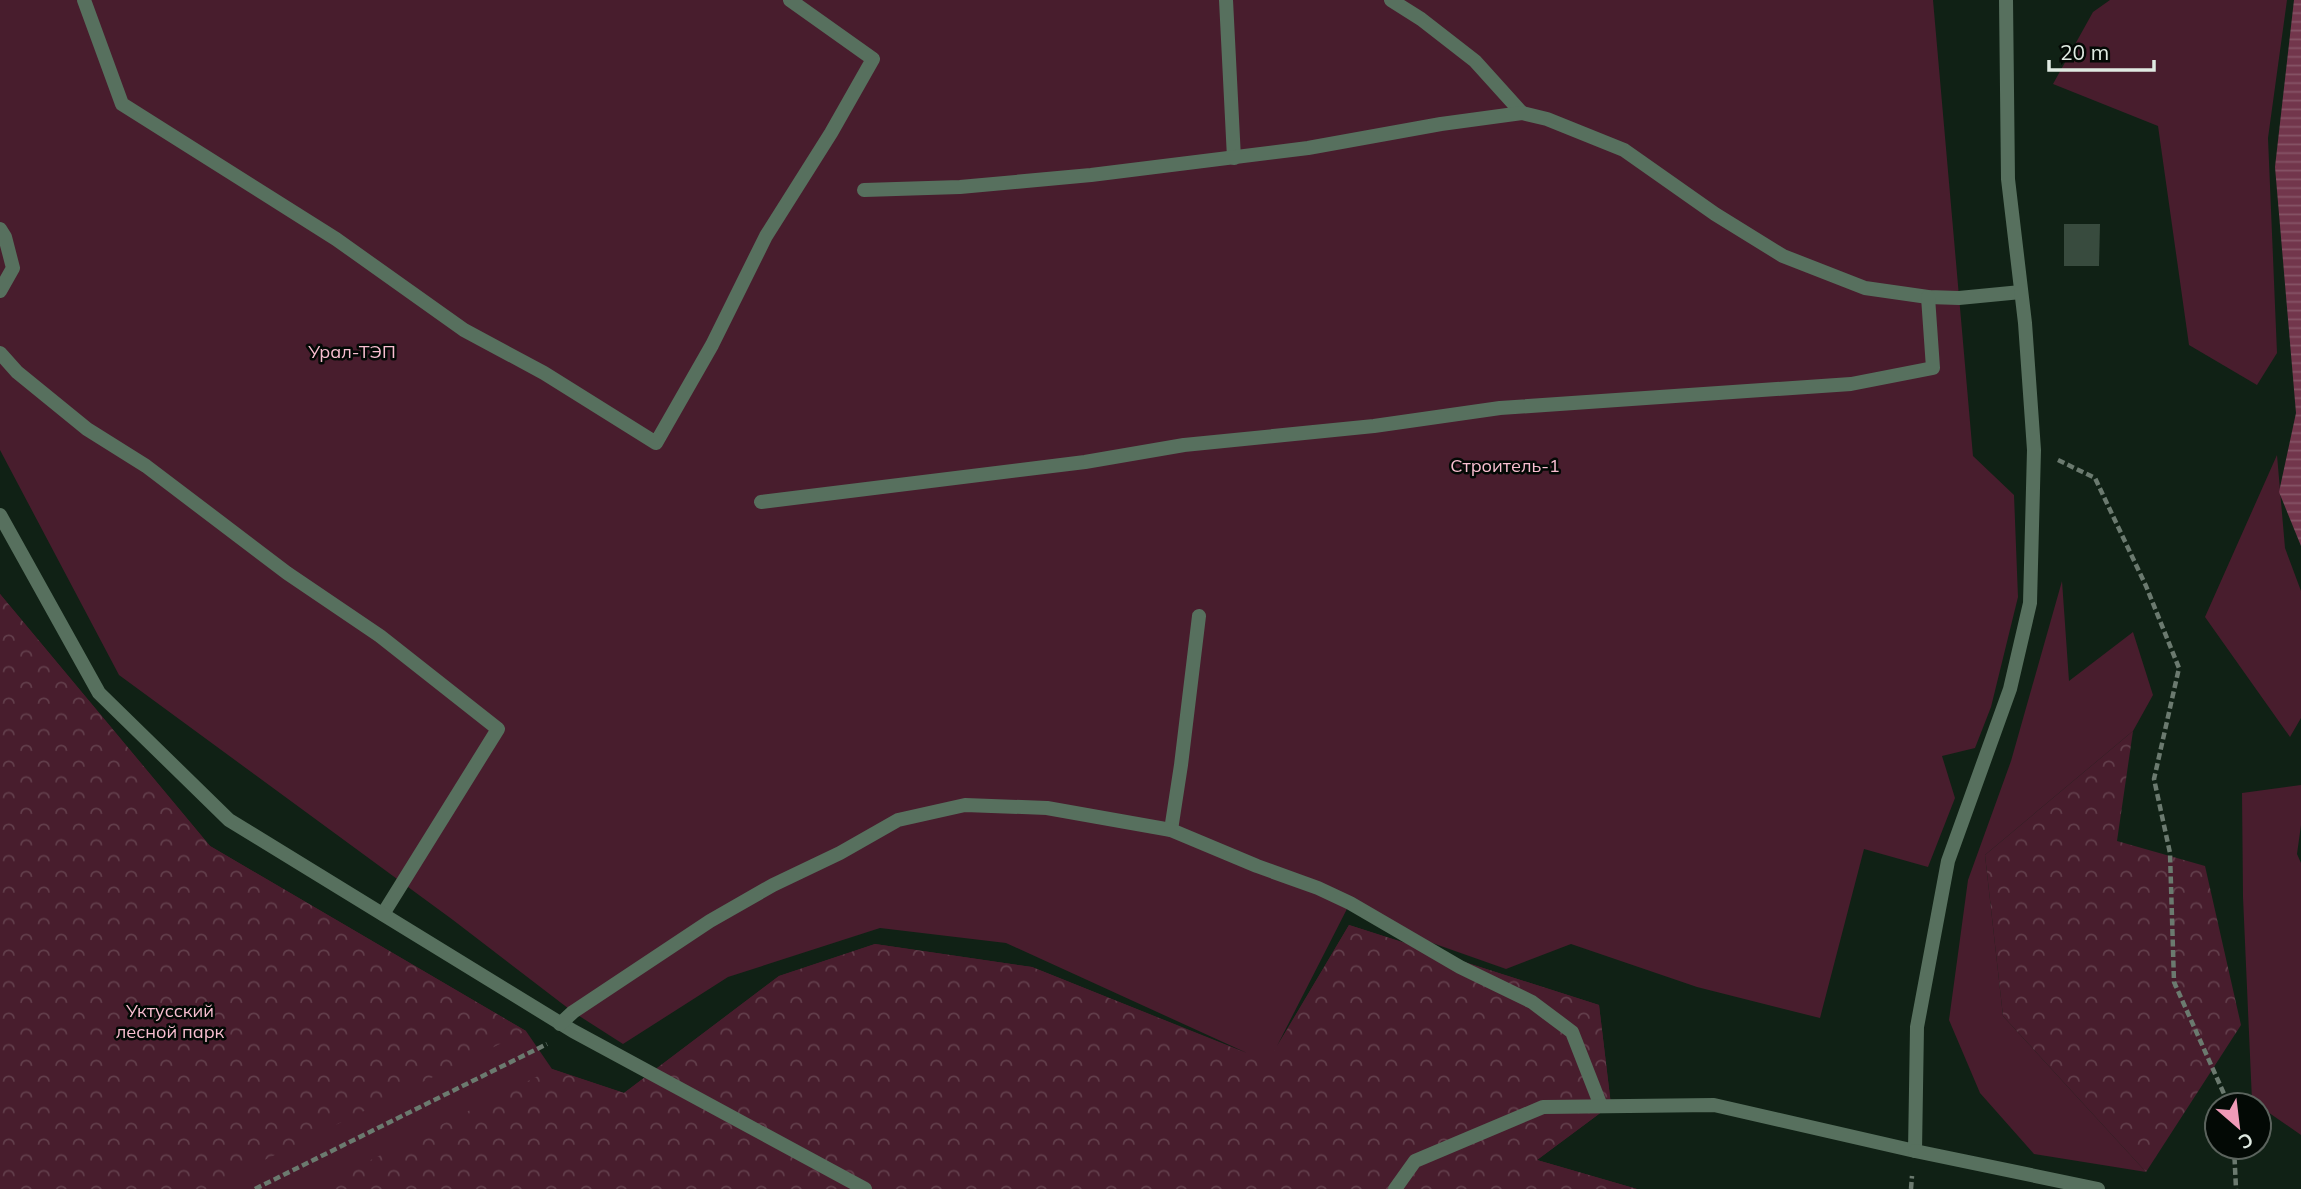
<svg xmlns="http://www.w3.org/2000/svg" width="2301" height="1189" viewBox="0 0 2301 1189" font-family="Mulish,sans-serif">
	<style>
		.green { fill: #481d2d }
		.forest { fill: url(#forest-crowns) }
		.water { fill: url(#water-rules) }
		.building { fill: #384b3e }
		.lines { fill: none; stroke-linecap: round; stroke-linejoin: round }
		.path { stroke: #6b7a6f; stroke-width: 4.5; stroke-dasharray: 7 3.5; stroke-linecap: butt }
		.lane { stroke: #57705e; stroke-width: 14 }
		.street { stroke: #57705e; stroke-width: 14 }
		.labels { text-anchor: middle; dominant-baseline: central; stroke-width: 5; stroke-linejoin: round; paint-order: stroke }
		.park-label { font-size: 18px; fill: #f8bed0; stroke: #030905 }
	</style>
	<defs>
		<pattern id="forest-crowns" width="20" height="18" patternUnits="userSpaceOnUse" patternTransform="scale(1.75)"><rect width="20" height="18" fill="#481d2d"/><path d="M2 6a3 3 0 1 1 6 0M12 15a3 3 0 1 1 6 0" fill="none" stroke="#623e4b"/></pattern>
		<pattern id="water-rules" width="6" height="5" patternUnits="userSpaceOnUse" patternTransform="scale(1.75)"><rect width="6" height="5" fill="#72364c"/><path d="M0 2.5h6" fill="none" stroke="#865366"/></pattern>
	</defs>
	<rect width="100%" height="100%" fill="#102115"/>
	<g class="green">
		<polygon points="0,0 1933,0 1973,456 2014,495 2018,597 1991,707 1975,748 1942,756 1955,798 1928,867 1864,849 1820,1018 1697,987 1571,944 1506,969 1404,933 1350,903 1277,1046 1349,925 1599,1005 1611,1105 1537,1160 1637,1189 0,1189 0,594 210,846 526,1031 552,1069 624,1093 779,976 875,944 1032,967 1247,1053 1006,943 880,928 728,977 623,1044 573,1012 453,920 119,675 0,450"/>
		<polygon points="2110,0 2287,0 2268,138 2277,353 2257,385 2189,345 2158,126 2053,84 2093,12"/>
		<polygon points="2277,455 2285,548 2301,591 2301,718 2290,737 2205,617"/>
		<polygon points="2062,581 2069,681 2133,632 2153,695 2133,731 1985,855 2003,1016 2146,1172 2034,1154 1980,1093 1949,1020 1968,880 2011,761"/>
		<polygon points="2301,785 2301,825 2297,854 2301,863 2301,1135 2252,1101 2243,897 2242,793"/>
	</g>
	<g class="forest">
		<polygon points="0,594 210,846 526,1031 206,1189 0,1189"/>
		<polygon points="2133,731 2117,841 2205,866 2241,1025 2146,1172 2003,1016 1985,855"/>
		<polygon points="1349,925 1599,1005 1611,1105 1537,1160 1637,1189 313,1189 552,1069 624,1093 779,976 875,944 1032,967 1268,1062"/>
	</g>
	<polygon class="water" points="2294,0 2301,0 2301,546 2279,492 2296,413 2275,167"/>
	<polygon class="building" points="2064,224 2100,224 2099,266 2064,266"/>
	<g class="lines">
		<g class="path">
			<polyline points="2058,460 2095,478 2146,586 2179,668 2154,779 2170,853 2174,982 2229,1105"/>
			<polyline points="2234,1147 2236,1189"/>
			<polyline points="255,1189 547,1044"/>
			<polyline points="1911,1189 1912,1176"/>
		</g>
		<g class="lane">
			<polyline points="84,0 122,104 336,239 464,330 544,373 656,443 712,345 766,236 831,133 873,59 790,0"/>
			<polyline points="1226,0 1234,158"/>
			<polyline points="1391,0 1421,19 1475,61 1522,113"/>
			<polyline points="864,190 960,187 1091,175 1308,148 1441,124 1522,113 1547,119 1624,150 1715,214 1783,256 1865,288 1928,297 1959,298 2021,292"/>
			<polyline points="0,229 5,237 13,268 0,291"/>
			<polyline points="0,353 17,372 87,429 146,466 287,573 380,636 498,729 383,914"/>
			<polyline points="761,502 1085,462 1184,445 1374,426 1500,408 1851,384 1933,368 1928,297"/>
			<polyline points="0,515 99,693 229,820 573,1031 865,1189"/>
			<polyline points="1171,830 1181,765 1199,616"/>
			<polyline points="560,1024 573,1012 710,921 773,885 840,853 898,820 965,805 1047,808 1171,830 1257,866 1318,888 1350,903 1460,967 1532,1002 1572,1032 1601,1106"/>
			<polyline points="1395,1189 1415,1161 1543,1107 1714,1105 1915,1151 1917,1027 1948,861 2010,689 2030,603 2034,450 2025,323 2008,179 2006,0"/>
		</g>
		<polyline class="street" points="1915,1151 2098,1189"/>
	</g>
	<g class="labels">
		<g class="park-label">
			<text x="352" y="351">Урал-ТЭП</text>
			<text x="1505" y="465">Строитель-1</text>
			<text x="170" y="1010">Уктусский<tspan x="170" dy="21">лесной парк</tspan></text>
		</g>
	</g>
	<g transform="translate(2238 1126) rotate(152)"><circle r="33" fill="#030905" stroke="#5b635d" stroke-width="2"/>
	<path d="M0-5L12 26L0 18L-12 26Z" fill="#f09ab7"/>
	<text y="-10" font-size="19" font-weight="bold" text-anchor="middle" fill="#dfeae2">С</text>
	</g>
	<path d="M2049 60v10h105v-10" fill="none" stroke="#dfeae2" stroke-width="3.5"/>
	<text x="2060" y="60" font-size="21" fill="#dfeae2" stroke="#030905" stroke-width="5" paint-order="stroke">20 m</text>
</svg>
